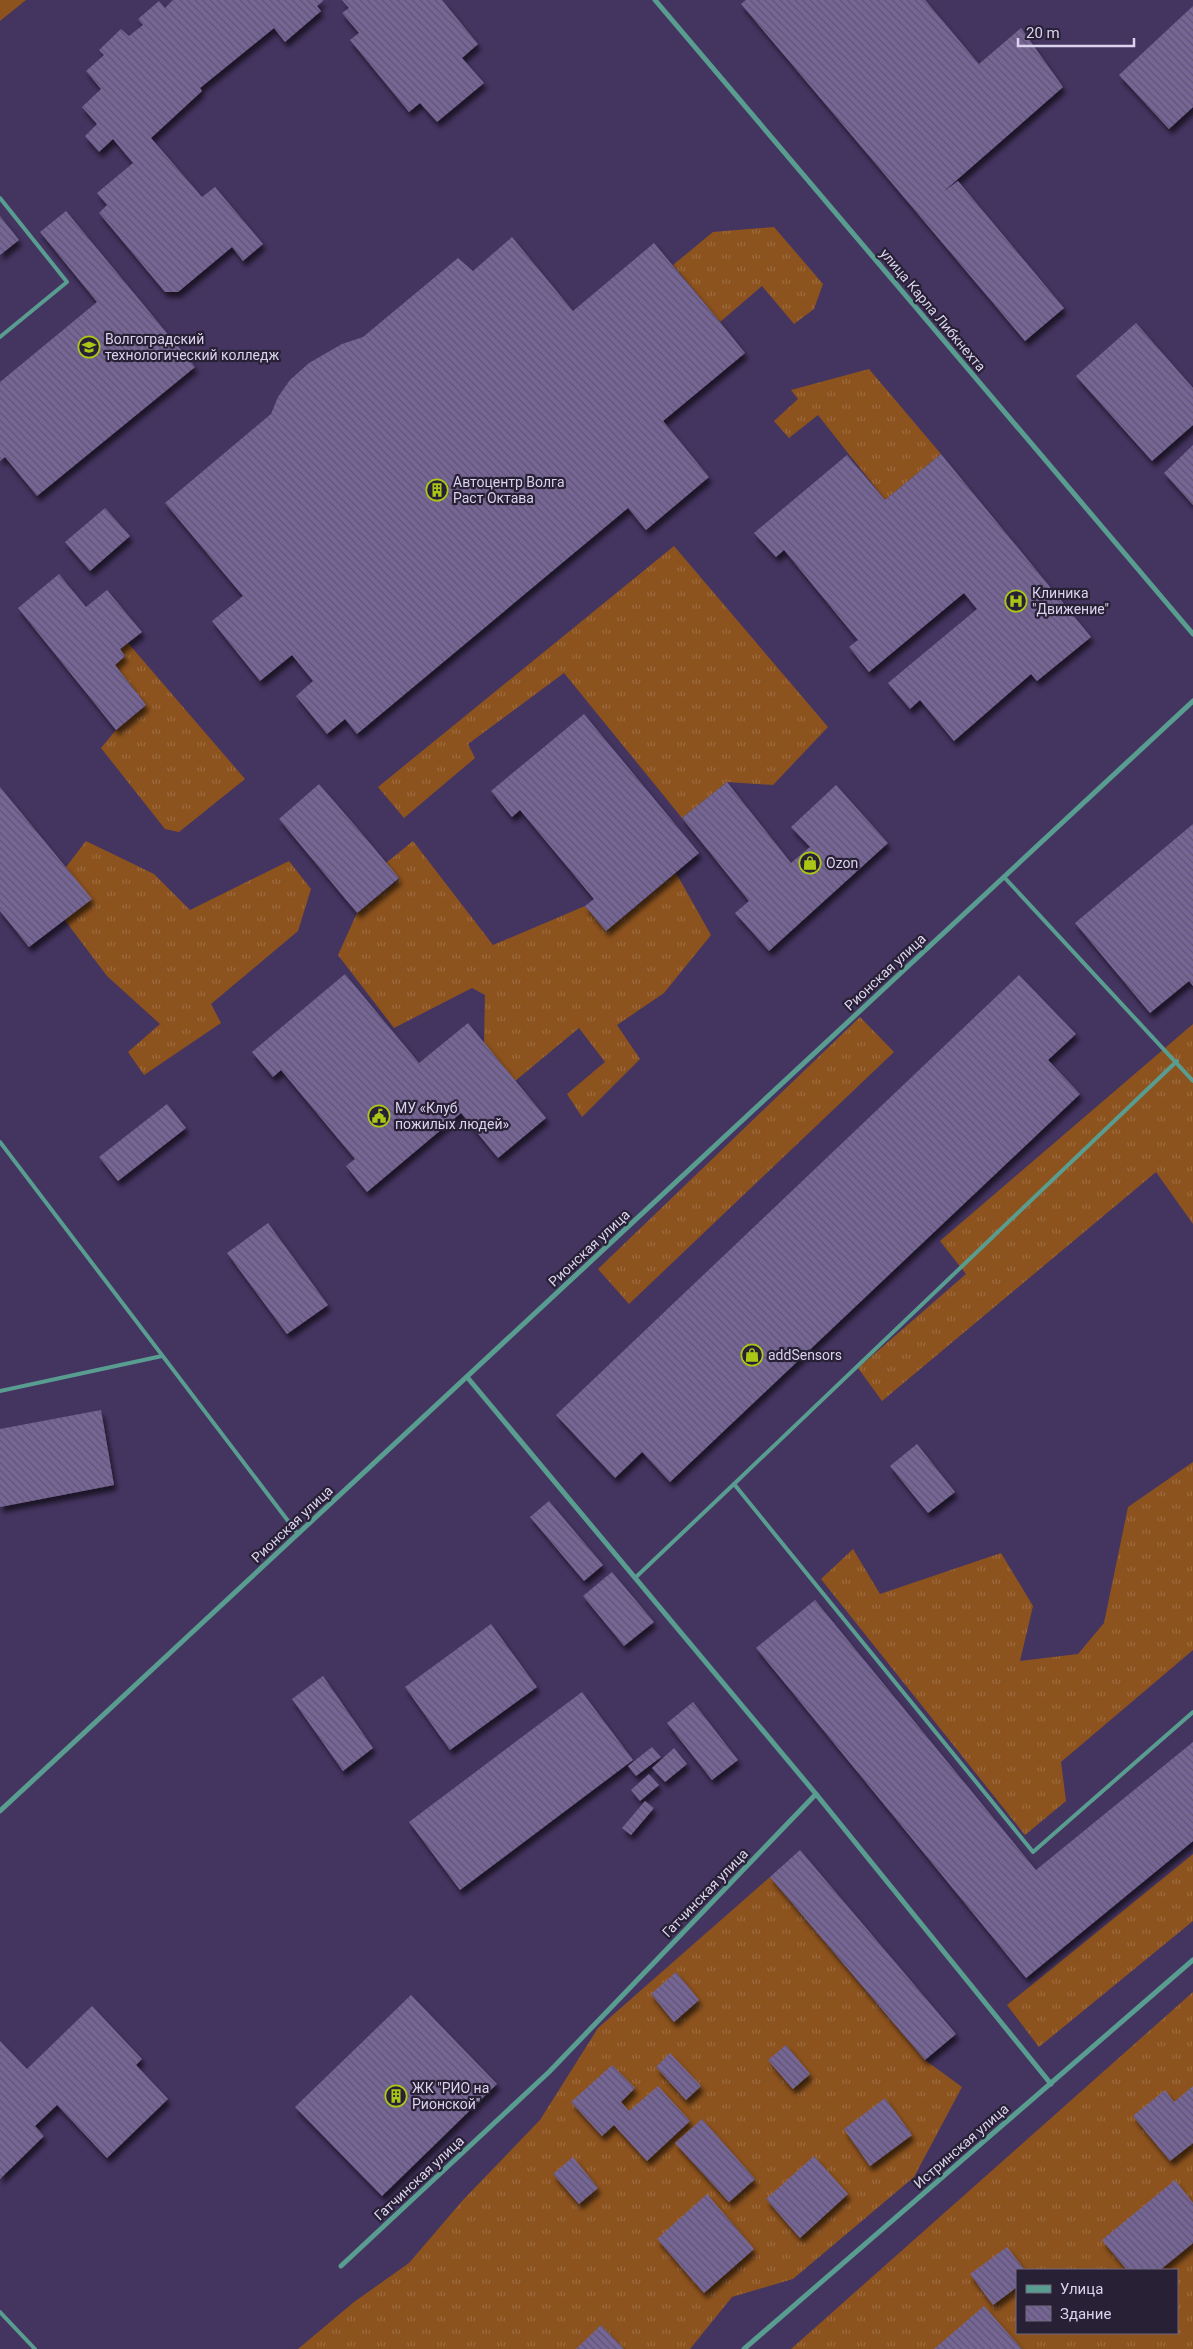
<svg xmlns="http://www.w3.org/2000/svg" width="1193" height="2349" viewBox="0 0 1193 2349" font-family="Roboto,sans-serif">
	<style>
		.grass { fill: url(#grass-tufts); fill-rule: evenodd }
		.pitch { fill: #8d531e }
		.building { fill: url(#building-back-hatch); filter: url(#shadow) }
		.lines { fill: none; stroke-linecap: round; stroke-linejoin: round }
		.service { stroke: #589d90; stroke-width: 4 }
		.minor { stroke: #589d90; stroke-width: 5 }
		.labels { text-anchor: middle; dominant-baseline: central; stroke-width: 4.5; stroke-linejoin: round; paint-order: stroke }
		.street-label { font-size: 14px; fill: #dbd3ee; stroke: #282135 }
		.poi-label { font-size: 14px; fill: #dbd3ee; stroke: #282135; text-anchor: start }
	</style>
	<defs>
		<pattern id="grass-tufts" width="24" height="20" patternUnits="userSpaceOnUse" patternTransform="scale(1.25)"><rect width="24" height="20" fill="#8d531e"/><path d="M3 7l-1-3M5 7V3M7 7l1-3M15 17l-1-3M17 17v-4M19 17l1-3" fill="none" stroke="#9c6b3f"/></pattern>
		<pattern id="building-back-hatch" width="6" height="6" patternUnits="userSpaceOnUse" patternTransform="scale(1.25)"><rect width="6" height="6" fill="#766695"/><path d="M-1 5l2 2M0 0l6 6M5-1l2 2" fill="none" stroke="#5f5472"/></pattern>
		<filter id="shadow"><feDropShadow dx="3" dy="5.5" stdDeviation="2.5" flood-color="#0009"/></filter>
	</defs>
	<rect width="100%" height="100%" fill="#443460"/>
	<g class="grass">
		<polygon points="774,227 823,284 814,309 794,324 762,286 720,322 673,265 713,232"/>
		<polygon points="869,369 941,454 885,500 818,415 789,438 774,421 798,399 791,390"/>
		<polygon points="674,546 828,727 773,785 727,782 682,818 564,673 468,744 475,758 404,818 378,787"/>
		<polygon points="128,643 245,779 179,832 165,829 101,748 116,730 146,705 115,665 125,656 120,649"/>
		<polygon points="86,841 154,874 190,910 289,861 311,889 298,931 211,1004 221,1023 144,1075 128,1052 160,1024 107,976 64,919 53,884"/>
		<polygon points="413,841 493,945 585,906 606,931 676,873 711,935 664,993 617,1025 640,1059 582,1117 567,1094 605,1062 579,1028 515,1081 484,1043 485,995 472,988 394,1028 338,955 357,913 399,879 386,863"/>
		<polygon points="860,1017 894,1052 629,1304 598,1269"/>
		<polygon points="1193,1024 1193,1224 1156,1172 882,1401 858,1368 966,1274 940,1241"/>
		<polygon points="1193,1462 1193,1650 1061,1762 1066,1801 1025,1835 821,1579 853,1549 880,1594 1001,1553 1033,1606 1020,1661 1078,1654 1104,1623 1128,1507"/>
		<polygon points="1193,1854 1193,1921 1039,2047 1007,2005"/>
		<polygon points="770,1877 925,2060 962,2087 914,2177 793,2279 732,2297 690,2349 298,2349 354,2302 409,2263 463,2200 540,2120 598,2028"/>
		<path d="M1193,1992V2349H791ZM1017,2270H1177V2333H1017Z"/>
	</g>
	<polygon class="pitch" points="0,0 26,0 0,21"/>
	<g class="building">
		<polygon points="173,0 324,0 317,6 321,11 285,42 274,28 200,88 202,91 151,138 202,197 215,187 263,244 243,261 232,247 178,292 165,292 99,213 107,205 97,193 133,163 113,139 99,152 85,136 97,124 82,107 101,89 86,71 104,55 99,50 121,29 129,36 143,25 138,19 159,1 165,8"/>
		<polygon points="342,0 442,0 478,44 462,58 484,83 437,122 420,103 409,112 350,40 359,33 342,13 349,8"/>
		<polygon points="746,0 925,0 979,64 1021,28 1063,87 943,192 958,181 1064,308 1025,341 741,4"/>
		<polygon points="1193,6 1193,107 1169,129 1119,75"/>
		<polygon points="66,211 195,367 37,496 5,457 0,461 0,382 97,302 40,232"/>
		<polygon points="0,216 19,240 0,255"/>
		<polygon points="512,237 573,311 654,243 720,322 745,353 663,421 709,477 646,530 628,508 357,734 345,719 327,734 296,696 313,681 292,655 260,681 212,621 243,596 165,503 271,414 278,397 290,380 309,363 342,344 363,337 458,258 473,271"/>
		<polygon points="1136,323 1193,388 1193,425 1152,461 1076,376"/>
		<polygon points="1193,445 1193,505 1164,473"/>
		<polygon points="941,454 1091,637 1037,681 1031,674 954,741 920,700 910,709 888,683 977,609 964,593 869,672 849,647 858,640 784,550 776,557 754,533 847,455 885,500"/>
		<polygon points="105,508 130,536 90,571 65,542"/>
		<polygon points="59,574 86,607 107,590 142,632 120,649 125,656 115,665 146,705 116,730 18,608"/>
		<polygon points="584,714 699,853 606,931 585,906 594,899 520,810 512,817 491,791"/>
		<polygon points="727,782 791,863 810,847 791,827 836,785 888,843 769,951 735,913 749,901 682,818"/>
		<polygon points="319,784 364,836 358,841 364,836 399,878 357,913 279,819"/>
		<polygon points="0,787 92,899 29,947 0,911"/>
		<polygon points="1193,824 1193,986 1189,981 1150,1013 1075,923"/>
		<polygon points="345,974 419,1063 468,1023 546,1118 498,1158 461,1113 367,1192 346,1166 355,1159 281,1070 273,1077 252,1052"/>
		<polygon points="1019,975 1076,1034 1048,1060 1080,1094 670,1482 642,1452 615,1478 556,1415"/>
		<polygon points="167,1104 186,1128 118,1181 99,1157"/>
		<polygon points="268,1223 328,1305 287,1334 227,1253"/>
		<polygon points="101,1410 114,1485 0,1507 0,1429"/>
		<polygon points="917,1444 955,1492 928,1513 890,1466"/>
		<polygon points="549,1501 603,1565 584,1581 530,1517"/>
		<polygon points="612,1572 654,1622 624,1646 583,1596"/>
		<polygon points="815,1600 1036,1870 1193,1742 1193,1841 1026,1978 756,1648"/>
		<polygon points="491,1624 537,1687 450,1750 405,1687"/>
		<polygon points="323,1676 373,1748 343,1771 292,1699"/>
		<polygon points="582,1692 633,1760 460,1890 409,1822"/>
		<polygon points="693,1702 738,1760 712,1780 667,1723"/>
		<polygon points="652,1747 661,1757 636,1776 628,1766"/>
		<polygon points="674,1748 687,1764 665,1782 652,1768"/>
		<polygon points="649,1774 659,1785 640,1801 631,1790"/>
		<polygon points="645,1801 654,1808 631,1835 622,1828"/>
		<polygon points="800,1850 956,2034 925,2060 770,1877"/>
		<polygon points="676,1972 699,2000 674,2022 651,1994"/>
		<polygon points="411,1995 497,2084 382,2196 295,2107"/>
		<polygon points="92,2006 142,2059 136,2065 168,2099 107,2158 57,2105 35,2126 44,2136 0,2179 0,2041 27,2069"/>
		<polygon points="786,2045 810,2074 793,2089 768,2060"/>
		<polygon points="670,2053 701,2086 686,2100 656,2067"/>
		<polygon points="612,2065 635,2088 621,2102 629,2111 658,2086 690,2121 647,2161 614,2125 602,2136 571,2102"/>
		<polygon points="1193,2086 1193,2143 1170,2161 1133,2116 1165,2090 1174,2102"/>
		<polygon points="885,2098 912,2135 870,2166 844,2129"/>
		<polygon points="702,2119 755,2179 729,2202 675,2143"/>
		<polygon points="814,2156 848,2194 800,2238 766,2199"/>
		<polygon points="573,2157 598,2188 579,2204 553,2174"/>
		<polygon points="1175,2180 1193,2203 1193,2243 1160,2270 1127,2270 1102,2240"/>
		<polygon points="707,2194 754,2249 704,2293 657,2239"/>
		<polygon points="1007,2247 1025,2270 1017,2270 1017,2287 993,2305 970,2274"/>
		<polygon points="984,2306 1022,2349 934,2349"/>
		<polygon points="601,2325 624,2349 576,2349"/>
	</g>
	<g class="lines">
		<g class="service">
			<polyline points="0,198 67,282 0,337"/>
			<polyline points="1004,877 1193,1081"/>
			<polyline points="0,1142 298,1534"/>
			<polyline points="0,1391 162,1356"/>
			<polyline points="734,1484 1177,1061"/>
			<polyline points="636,1577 734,1484 1033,1852 1193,1712"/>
			<polyline points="0,2312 35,2349"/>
		</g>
		<g class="minor">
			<polyline points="655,0 1193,634"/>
			<polyline points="467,1377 816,1794"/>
			<polyline points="0,1811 1193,701"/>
			<polyline points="341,2266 549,2072 816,1794 1051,2084"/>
			<polyline points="744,2349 1193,1960"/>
		</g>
	</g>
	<defs>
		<g id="university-ring" transform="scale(1.125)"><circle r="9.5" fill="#282135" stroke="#abc716" stroke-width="1.5"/><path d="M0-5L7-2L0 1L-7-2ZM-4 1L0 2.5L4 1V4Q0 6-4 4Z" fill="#abc716"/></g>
		<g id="building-ring" transform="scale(1.125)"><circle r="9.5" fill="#282135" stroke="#abc716" stroke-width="1.5"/><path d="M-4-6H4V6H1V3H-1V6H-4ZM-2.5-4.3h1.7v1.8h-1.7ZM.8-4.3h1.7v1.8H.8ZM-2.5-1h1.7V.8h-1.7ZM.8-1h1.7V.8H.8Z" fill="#abc716"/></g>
		<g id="hospital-ring" transform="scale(1.125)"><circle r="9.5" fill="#282135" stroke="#abc716" stroke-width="1.5"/><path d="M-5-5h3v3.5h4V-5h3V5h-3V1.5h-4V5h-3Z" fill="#abc716"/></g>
		<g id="shop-ring" transform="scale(1.125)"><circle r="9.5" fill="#282135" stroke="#abc716" stroke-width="1.5"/><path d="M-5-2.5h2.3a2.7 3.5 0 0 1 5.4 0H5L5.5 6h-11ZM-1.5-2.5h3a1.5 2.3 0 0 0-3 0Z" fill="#abc716"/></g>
		<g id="civic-ring" transform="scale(1.125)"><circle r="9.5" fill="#282135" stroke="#abc716" stroke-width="1.5"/><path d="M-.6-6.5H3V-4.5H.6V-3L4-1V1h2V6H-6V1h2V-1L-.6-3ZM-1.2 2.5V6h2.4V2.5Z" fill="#abc716"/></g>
	</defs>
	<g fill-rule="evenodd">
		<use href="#university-ring" x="89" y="347"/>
		<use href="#building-ring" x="437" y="490"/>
		<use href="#hospital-ring" x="1016" y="601"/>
		<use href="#shop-ring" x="810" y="863"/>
		<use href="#civic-ring" x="379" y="1116"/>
		<use href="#shop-ring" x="752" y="1355"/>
		<use href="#building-ring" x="396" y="2096"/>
	</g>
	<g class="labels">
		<g class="street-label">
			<text transform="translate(933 310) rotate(50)">улица Карла Либкнехта</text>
			<text transform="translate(885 972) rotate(-43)">Рионская улица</text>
			<text transform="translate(589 1248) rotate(-43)">Рионская улица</text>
			<text transform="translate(292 1524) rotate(-43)">Рионская улица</text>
			<text transform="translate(705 1893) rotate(-46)">Гатчинская улица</text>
			<text transform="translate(961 2146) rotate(-41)">Истринская улица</text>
			<text transform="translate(419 2178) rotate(-43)">Гатчинская улица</text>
		</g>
		<g class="poi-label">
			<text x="105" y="339">Волгоградский<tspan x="105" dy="16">технологический колледж</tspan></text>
			<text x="453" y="482">Автоцентр Волга<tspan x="453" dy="16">Раст Октава</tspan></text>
			<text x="1032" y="593">Клиника<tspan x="1032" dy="16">"Движение"</tspan></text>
			<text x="826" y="863">Ozon</text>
			<text x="395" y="1108">МУ «Клуб<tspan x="395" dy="16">пожилых людей»</tspan></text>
			<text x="768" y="1355">addSensors</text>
			<text x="412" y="2088">ЖК "РИО на<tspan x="412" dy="16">Рионской"</tspan></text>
		</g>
	</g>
	<rect x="1016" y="2269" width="162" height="65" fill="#282135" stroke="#70687f"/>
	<rect x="1026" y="2285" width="25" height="8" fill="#589d90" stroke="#70687f"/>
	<text x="1060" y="2294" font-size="15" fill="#dbd3ee">Улица</text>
	<rect x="1026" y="2306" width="25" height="15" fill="url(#building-back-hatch)" stroke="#70687f"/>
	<text x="1060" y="2319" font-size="15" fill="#dbd3ee">Здание</text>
	<path d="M1018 38v8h116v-8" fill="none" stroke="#dbd3ee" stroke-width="2.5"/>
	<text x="1026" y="38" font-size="15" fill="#dbd3ee" stroke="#282135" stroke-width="4" paint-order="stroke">20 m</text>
</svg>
